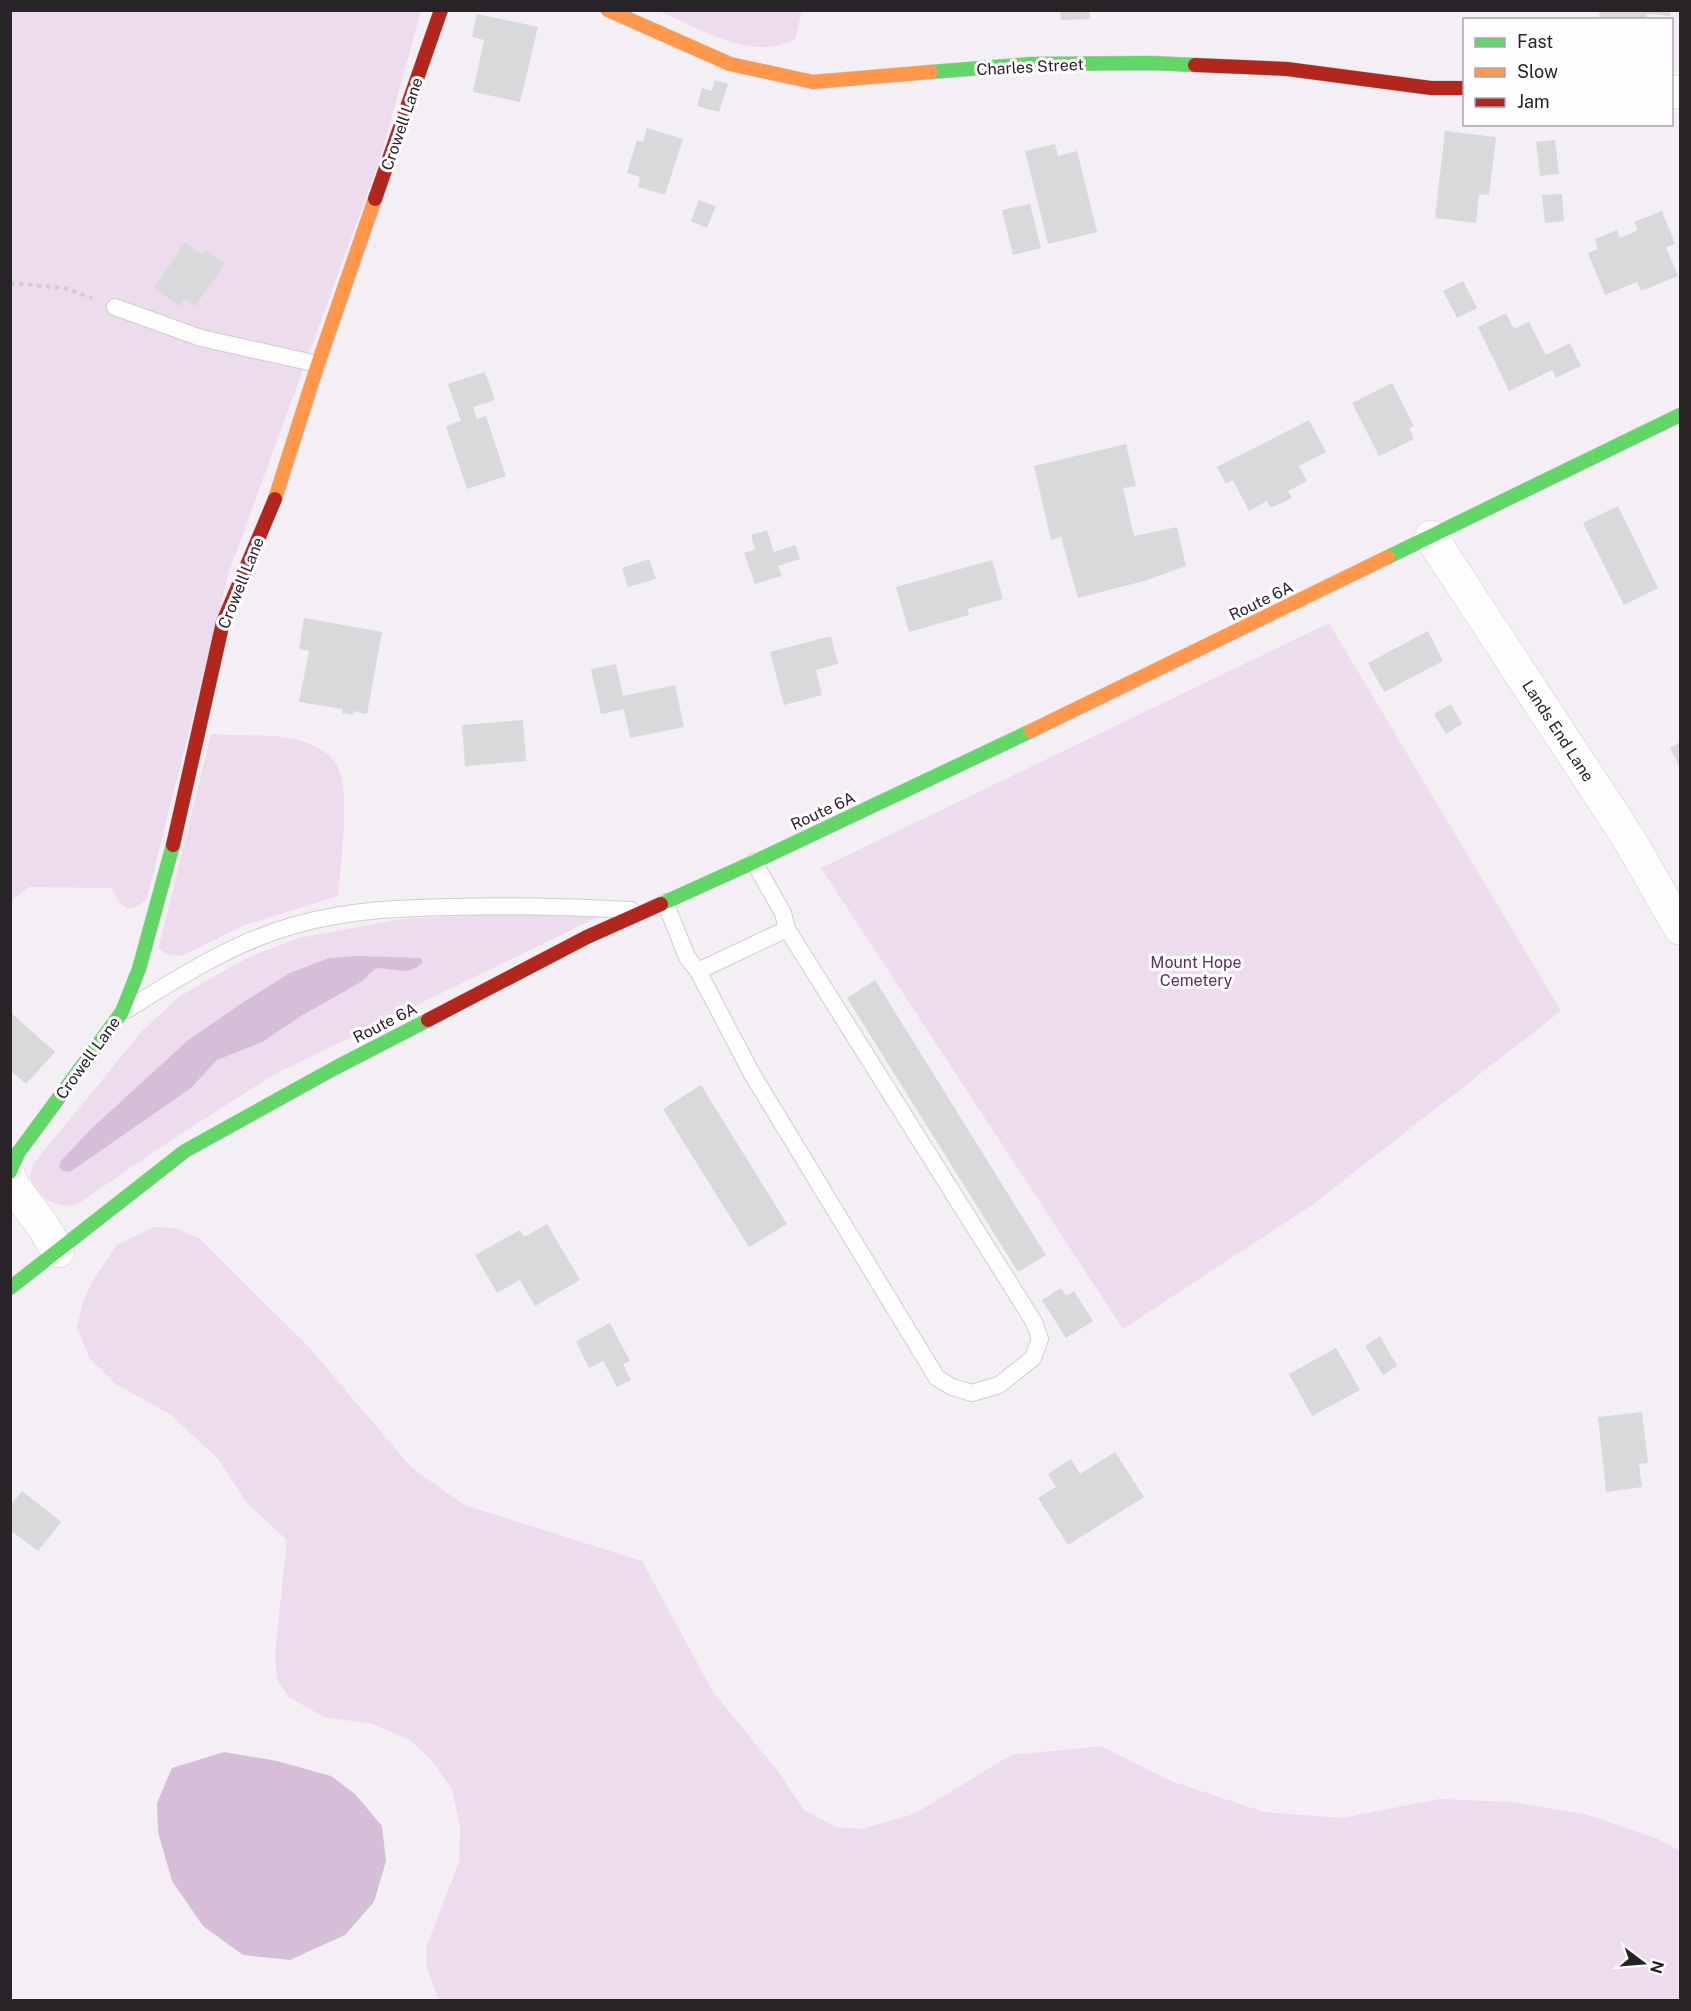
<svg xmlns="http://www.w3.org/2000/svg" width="1691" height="2011" viewBox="0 0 1691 2011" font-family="'Public Sans',sans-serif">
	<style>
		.green { fill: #eddcee }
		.water { fill: #d7bed8 }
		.building { fill: #d8d9db }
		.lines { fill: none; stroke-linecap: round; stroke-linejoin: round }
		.lane-casing { stroke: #d0ccd0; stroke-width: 18 }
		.street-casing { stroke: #d0ccd0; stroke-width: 34 }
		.fast-casing { stroke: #d0ccd0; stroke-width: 15 }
		.slow-casing { stroke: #d0ccd0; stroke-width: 15 }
		.jam-casing { stroke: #d0ccd0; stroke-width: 15 }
		.path { stroke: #d0ced0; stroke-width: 4; stroke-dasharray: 4.5 4.5; stroke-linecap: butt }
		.lane { stroke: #fdfdfd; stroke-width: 16 }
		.street { stroke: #fdfdfd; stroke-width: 33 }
		.fast { stroke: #63d668; stroke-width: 14 }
		.slow { stroke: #ff974d; stroke-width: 14 }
		.jam { stroke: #b3261e; stroke-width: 14 }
		.labels { text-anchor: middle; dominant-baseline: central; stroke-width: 6; stroke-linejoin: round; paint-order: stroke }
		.street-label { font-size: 16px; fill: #272327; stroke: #fffdff }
		.park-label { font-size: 16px; fill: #5c3260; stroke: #fffdff }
	</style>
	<rect width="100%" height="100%" fill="#f4eff4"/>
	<g class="green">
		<path d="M11,11H421L380,159L229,572L147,898C128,918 122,907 111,888L29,887L11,901Z"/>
		<path d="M659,11H802L795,39C752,63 699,28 659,11Z"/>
		<polygon points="1329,623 1561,1011 1312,1205 1123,1329 821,868"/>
		<path d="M211,734C237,736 264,734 289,738C306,741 327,749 336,764C352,788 340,866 338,896L245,925L184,955C172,957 166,955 159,947Z"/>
		<path d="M599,902L608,912L275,1074L176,1137L76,1205C54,1210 20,1189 34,1163L143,1030L180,996L251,956L299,938L400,919L479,915Z"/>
		<polygon points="154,1227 175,1228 199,1238 308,1346 411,1467 464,1505 642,1561 713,1692 777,1770 804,1810 836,1827 862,1829 914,1814 1011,1755 1101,1746 1171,1781 1264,1812 1343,1818 1439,1799 1512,1802 1585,1814 1658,1839 1680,1851 1680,2000 441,2000 438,1998 427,1968 426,1948 459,1862 460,1826 452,1789 433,1762 410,1740 373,1724 324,1717 289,1697 277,1679 275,1654 287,1540 247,1503 218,1459 171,1415 116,1384 90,1359 77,1328 83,1301 95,1277 117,1245"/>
	</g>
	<g class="water">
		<path d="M358,956L421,958L423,962C409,977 394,968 376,968L361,982L301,1016L262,1042L217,1060L191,1088L70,1172L63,1171L59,1167L61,1161L91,1129L187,1041L242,1003L290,973L329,958Z"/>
		<polygon points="224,1752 277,1761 331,1776 355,1794 382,1826 386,1861 374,1902 345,1935 290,1960 243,1955 203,1926 172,1881 158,1832 157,1803 172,1768"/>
	</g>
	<g class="building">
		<polygon points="1060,10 1089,10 1090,19 1061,20"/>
		<polygon points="1600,10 1671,10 1670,16 1647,14 1646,20 1599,20"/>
		<polygon points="477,14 538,27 520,102 473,92 484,40 472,37"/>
		<polygon points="715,80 728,84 719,112 697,106 702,88 712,91"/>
		<polygon points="647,128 683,139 665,195 638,187 640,177 627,173 637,140 643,142"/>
		<polygon points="1445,131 1496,137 1489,195 1479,194 1476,223 1435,218"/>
		<polygon points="1555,140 1559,174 1540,176 1536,142"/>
		<polygon points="1055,144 1058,156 1077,151 1097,232 1048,244 1025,151"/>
		<polygon points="1562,194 1564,221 1545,223 1542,195"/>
		<polygon points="699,200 716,206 707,228 691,221"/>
		<polygon points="1030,204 1041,248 1013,255 1002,210"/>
		<polygon points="1662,211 1675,244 1666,247 1678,276 1641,291 1637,282 1605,295 1588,253 1598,249 1595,239 1617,230 1620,238 1638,230 1634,222"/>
		<polygon points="185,243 203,255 206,251 225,264 195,306 184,299 179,306 154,288"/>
		<polygon points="1463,281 1477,308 1457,318 1443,291"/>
		<polygon points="1506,313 1514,329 1529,322 1546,355 1570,343 1581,366 1556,378 1552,370 1509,391 1478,327"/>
		<polygon points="485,372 495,400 473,407 477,419 486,416 506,476 467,489 446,426 461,421 448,384"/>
		<polygon points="1392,383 1414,426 1409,428 1414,439 1379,456 1352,403"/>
		<polygon points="1309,420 1326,452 1299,466 1307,481 1288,491 1292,498 1271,508 1267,501 1249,511 1233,480 1226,484 1217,467"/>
		<polygon points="1126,444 1136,486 1123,488 1134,536 1177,527 1186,566 1144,581 1078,598 1061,537 1051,540 1034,466"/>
		<polygon points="1618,506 1658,588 1624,605 1583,523"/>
		<polygon points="767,530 774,552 795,545 800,559 778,566 782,576 755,584 744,553 755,549 751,535"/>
		<polygon points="649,559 656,579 628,587 622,568"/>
		<polygon points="992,560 1003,599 968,609 969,615 909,632 896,587"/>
		<polygon points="304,618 382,632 367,714 354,711 353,715 342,713 343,709 299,702 309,651 299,649"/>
		<polygon points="1428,631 1443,661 1384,692 1368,663"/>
		<polygon points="831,636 838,664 816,670 822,695 784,705 770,652"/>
		<polygon points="616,664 623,696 675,685 684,727 630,738 624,709 601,714 591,669"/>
		<polygon points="1451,704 1462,724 1446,734 1434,714"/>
		<polygon points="523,720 526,761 465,766 462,725"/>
		<polygon points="1680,742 1680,768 1670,748"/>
		<polygon points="875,980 1046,1255 1018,1272 847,998"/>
		<polygon points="10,1012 55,1052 26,1084 10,1070"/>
		<polygon points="701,1085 787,1224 749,1247 663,1109"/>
		<polygon points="547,1224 580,1280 535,1306 520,1280 497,1293 475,1255 520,1230 524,1237"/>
		<polygon points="1061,1288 1066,1296 1074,1291 1093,1321 1066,1338 1042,1300"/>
		<polygon points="610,1323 630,1361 623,1364 631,1380 617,1387 603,1361 589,1368 576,1341"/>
		<polygon points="1380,1336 1397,1366 1383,1375 1365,1346"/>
		<polygon points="1336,1348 1360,1390 1312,1416 1289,1374"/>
		<polygon points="1642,1412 1648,1463 1639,1464 1642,1487 1606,1492 1598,1417"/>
		<polygon points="1115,1452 1144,1497 1068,1545 1038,1498 1056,1487 1048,1474 1071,1459 1080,1474"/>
		<polygon points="22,1491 61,1522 38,1551 10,1530 10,1506"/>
	</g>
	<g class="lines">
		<g class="lane-casing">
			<g id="lane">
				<polyline points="115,307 201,338 318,364"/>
				<polyline points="665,902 687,957 698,971 787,929 783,913 754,862"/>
				<polyline points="698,971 752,1074 937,1378 952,1387 972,1393 999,1385 1033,1358 1040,1339 1034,1322 787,929"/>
				<path d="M128,1009C181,976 234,942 295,925C347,910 399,908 453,907C513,905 572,907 631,910"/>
			</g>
		</g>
		<g class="street-casing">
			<g id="street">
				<polyline points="1672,92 1680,92"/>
				<polyline points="1431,537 1629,839 1680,928"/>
				<polyline points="10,1178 13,1186 41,1223 58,1251"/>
			</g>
		</g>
		<g class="fast-casing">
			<g id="fast">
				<polyline points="931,72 1031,64 1151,63 1195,65"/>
				<polyline points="1388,557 1680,415"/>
				<polyline points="661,904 754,862 1031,731"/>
				<polyline points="10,1172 18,1153 122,1012 139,969 173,845"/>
				<polyline points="10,1288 185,1151 335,1068 428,1020"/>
			</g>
		</g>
		<g class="slow-casing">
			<g id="slow">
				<polyline points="608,10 730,64 813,82 931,72"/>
				<polyline points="275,499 318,364 375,199"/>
				<polyline points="1031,731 1388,557"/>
			</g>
		</g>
		<g class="jam-casing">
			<g id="jam">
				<polyline points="1195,65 1287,69 1431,88 1464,88"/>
				<polyline points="375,199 441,10"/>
				<polyline points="173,845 223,622 275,499"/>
				<polyline points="428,1020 587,937 661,904"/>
			</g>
		</g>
		<polyline class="path" points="10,283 64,288 92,298"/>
		<use href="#lane" class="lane"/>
		<use href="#street" class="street"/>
		<use href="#fast" class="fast"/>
		<use href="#slow" class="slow"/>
		<use href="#jam" class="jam"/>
	</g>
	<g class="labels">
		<g class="street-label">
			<text transform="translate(1030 67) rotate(-3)">Charles Street</text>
			<text transform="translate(402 124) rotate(-71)">Crowell Lane</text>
			<text transform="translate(241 583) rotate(-68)">Crowell Lane</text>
			<text transform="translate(1261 601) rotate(-26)">Route 6A</text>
			<text transform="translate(1558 731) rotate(57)">Lands End Lane</text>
			<text transform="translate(823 811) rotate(-25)">Route 6A</text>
			<text transform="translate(385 1023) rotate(-27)">Route 6A</text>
			<text transform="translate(88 1058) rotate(-54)">Crowell Lane</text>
		</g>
		<g class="park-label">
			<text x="1196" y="962">Mount Hope<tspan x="1196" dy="18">Cemetery</tspan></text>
		</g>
	</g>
	<rect width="1691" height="2011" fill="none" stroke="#272327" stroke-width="24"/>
	<rect x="1463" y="18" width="210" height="108" fill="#fffdff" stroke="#a9a6a9" stroke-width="1.5"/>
	<rect x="1475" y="38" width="30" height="9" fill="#63d668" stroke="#a9a6a9" stroke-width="1.5"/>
	<text x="1517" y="48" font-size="18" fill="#272327">Fast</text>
	<rect x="1475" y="68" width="30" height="9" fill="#ff974d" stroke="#a9a6a9" stroke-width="1.5"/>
	<text x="1517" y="78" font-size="18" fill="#272327">Slow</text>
	<rect x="1475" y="98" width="30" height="9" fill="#b3261e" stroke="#a9a6a9" stroke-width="1.5"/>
	<text x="1517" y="108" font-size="18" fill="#272327">Jam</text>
	<g transform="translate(1643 1963) rotate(106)" stroke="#fffdff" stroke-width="4.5" paint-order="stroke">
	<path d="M0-4.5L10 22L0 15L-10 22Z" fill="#272327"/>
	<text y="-9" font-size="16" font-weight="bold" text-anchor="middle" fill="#272327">N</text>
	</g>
</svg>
